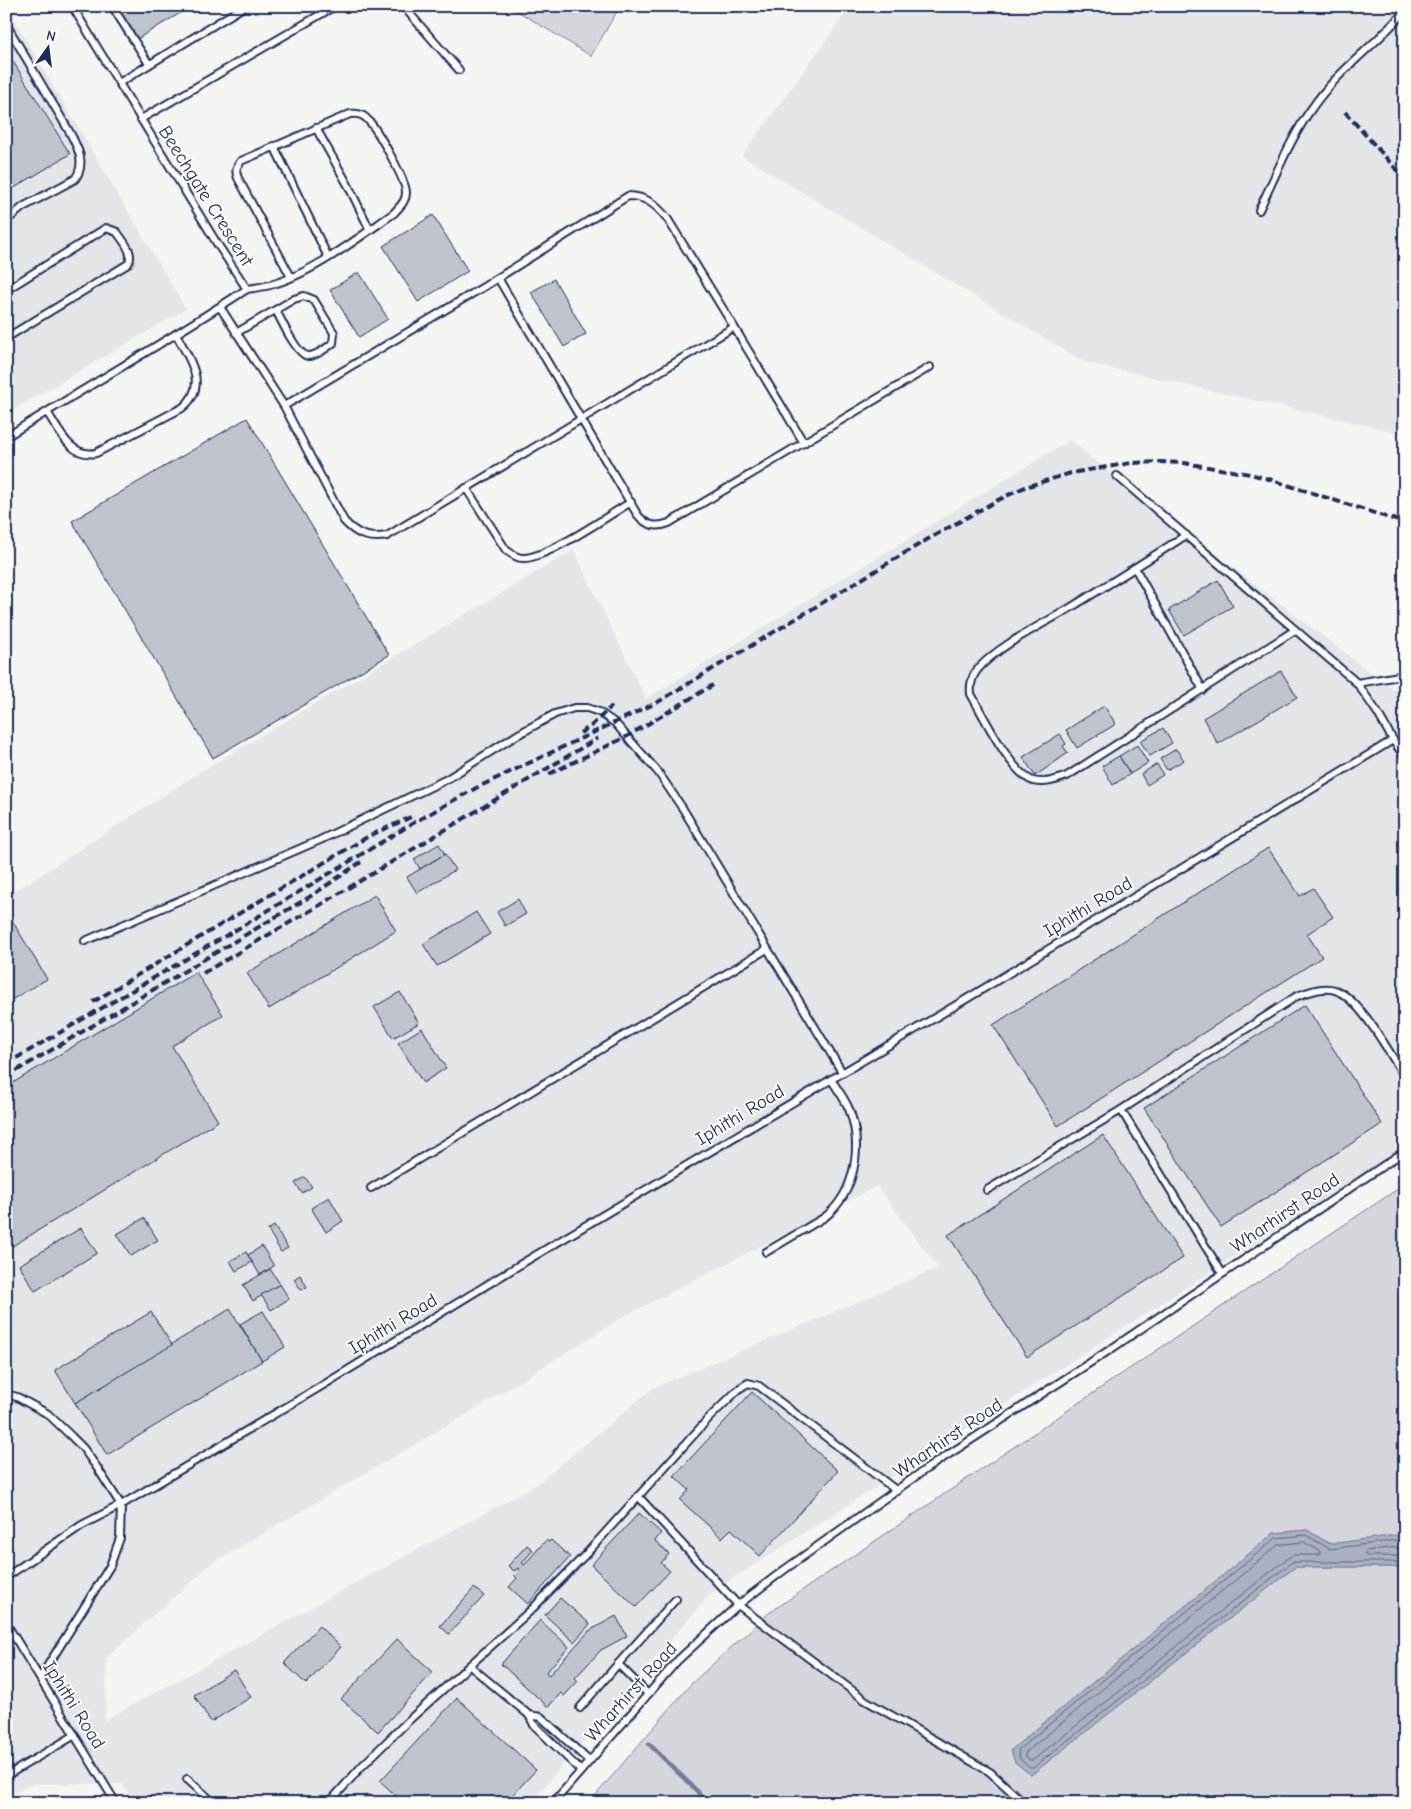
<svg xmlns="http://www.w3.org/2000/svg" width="1411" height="1809" viewBox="0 0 1411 1809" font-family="'Comic Neue',sans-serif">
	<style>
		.built { fill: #e4e5e6; fill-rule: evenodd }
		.green { fill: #d4d6db; stroke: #78829c }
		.water { fill: #aab0bf; stroke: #717c98 }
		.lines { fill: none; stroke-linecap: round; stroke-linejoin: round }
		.shore { stroke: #546385; stroke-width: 1 }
		.stream { stroke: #717c98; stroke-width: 4.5 }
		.building { fill: #bfc3cc; stroke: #1b2f5e }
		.lane-casing { stroke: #1b2f5e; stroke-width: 10 }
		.lane { stroke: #fdfcf7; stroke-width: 6 }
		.rail { stroke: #1b2f5e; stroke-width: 4; stroke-dasharray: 8 4; stroke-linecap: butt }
		.labels { text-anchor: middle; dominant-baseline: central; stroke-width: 4; stroke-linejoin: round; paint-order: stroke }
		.street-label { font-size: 19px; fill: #1b2f5e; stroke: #fdfcf7 }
	</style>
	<rect width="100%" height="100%" fill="#f4f4f1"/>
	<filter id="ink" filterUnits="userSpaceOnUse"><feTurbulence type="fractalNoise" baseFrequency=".02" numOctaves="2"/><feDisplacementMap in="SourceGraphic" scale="10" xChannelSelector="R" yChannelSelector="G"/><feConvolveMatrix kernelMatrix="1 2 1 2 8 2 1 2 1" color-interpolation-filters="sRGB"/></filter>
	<g filter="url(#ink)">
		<g class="built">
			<polygon points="6,6 186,309 6,414"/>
			<polygon points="851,6 1405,6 1405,434 1084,362 742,156"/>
			<path d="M1070,440L1101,466L1393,690L1405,688V1147L712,1592L530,1803H133L123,1784H32L6,1797V897L205,769L574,550L646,699ZM877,1186L938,1268L653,1388L536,1485L105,1720L107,1657L211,1564L482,1405L623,1317Z"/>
		</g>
		<g class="green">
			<polygon points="509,6 620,6 591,56"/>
			<polygon points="1405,1184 1405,1534 1330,1544 1307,1530 1274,1533 1011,1750 1015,1762 1031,1775 1295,1567 1405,1567 1405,1803 589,1803 691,1684 769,1613 1114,1379"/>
		</g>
		<polygon class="water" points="1307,1530 1330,1544 1405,1534 1405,1567 1295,1567 1031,1775 1015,1762 1011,1750 1274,1533"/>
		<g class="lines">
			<g class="shore">
				<polyline points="1405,1539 1330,1549 1306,1535 1276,1538 1018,1750 1020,1759 1030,1768 1033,1768 1292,1562 1405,1562"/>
				<polygon points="1304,1542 1320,1551 1320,1555 1294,1555 1288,1558 1033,1760 1030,1760 1025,1756 1026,1752 1278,1545"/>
				<polyline points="1405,1546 1366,1551 1364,1553 1367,1556 1405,1556"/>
			</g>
			<polyline class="stream" points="649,1744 698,1792 704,1803"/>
		</g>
		<g class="building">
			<polygon points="117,6 192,6 137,39"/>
			<polygon points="6,50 70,154 6,193"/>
			<polygon points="433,215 468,271 418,302 383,246"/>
			<polygon points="359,272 388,319 359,337 330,290"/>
			<polygon points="554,279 586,334 564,347 531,292"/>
			<polygon points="247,418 389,655 213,758 72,521"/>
			<polygon points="1218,580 1233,606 1184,635 1169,610"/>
			<polygon points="1281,671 1297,697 1218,744 1203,718"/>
			<polygon points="1104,706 1116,724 1077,748 1066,730"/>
			<polygon points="1163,728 1172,743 1150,756 1140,741"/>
			<polygon points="1060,734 1066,744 1063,746 1068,753 1035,776 1023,757"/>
			<polygon points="1137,745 1148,763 1130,774 1119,756"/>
			<polygon points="1176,749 1184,760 1167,770 1160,759"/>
			<polygon points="1119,756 1130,774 1113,785 1102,766"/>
			<polygon points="1157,764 1163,775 1147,785 1141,774"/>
			<polygon points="439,844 445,854 420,869 414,859"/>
			<polygon points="1268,848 1300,896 1313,888 1333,917 1307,934 1322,957 1058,1126 993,1025"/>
			<polygon points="445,854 455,870 417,893 407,877"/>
			<polygon points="375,895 396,931 269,1009 247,973"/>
			<polygon points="518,899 526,914 505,926 497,912"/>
			<polygon points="476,912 490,934 437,966 423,944"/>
			<polygon points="10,917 47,979 6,1003 6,919"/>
			<polygon points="196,972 223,1015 172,1046 218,1121 6,1250 6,1087"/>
			<polygon points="400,992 419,1023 393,1038 374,1007"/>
			<polygon points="1305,1005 1382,1124 1221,1227 1144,1108"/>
			<polygon points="422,1028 446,1068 423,1083 398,1043"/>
			<polygon points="1103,1135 1183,1258 1027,1357 948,1235"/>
			<polygon points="305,1177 312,1187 302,1193 295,1183"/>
			<polygon points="329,1197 343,1221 326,1232 311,1208"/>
			<polygon points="144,1218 158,1240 131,1256 117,1234"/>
			<polygon points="274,1226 288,1248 281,1252 268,1230"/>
			<polygon points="81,1228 97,1253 35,1291 19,1265"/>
			<polygon points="262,1246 274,1266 260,1275 248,1255"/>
			<polygon points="246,1252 252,1262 236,1271 230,1261"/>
			<polygon points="270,1269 280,1284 253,1301 243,1285"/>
			<polygon points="300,1275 307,1287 301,1290 294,1279"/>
			<polygon points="280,1284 289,1299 271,1310 261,1295"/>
			<polygon points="230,1309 262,1361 107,1455 75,1403"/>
			<polygon points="263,1311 285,1347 262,1361 240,1324"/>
			<polygon points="151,1312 172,1345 75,1403 55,1370"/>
			<polygon points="752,1392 838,1471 760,1556 731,1529 722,1538 680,1500 689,1490 674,1476"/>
			<polygon points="639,1513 661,1533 655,1541 669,1554 661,1563 670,1571 636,1607 591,1565"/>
			<polygon points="546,1540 549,1542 551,1540 570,1557 528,1604 509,1587 517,1578 514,1575 520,1569 518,1568 514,1571 508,1566 527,1545 533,1550 522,1563 524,1565"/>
			<polygon points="474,1588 484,1596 449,1634 440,1626"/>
			<polygon points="560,1598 590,1624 574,1642 545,1615"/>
			<polygon points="616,1616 627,1636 601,1650 575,1678 578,1681 564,1696 561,1693 548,1707 501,1664 540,1620 569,1647 546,1672 549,1675 589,1631"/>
			<polygon points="319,1626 341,1647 306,1684 284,1663"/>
			<polygon points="397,1639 433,1672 378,1732 341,1699"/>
			<polygon points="234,1670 251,1697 211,1722 194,1695"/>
			<polygon points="457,1698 536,1770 505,1803 404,1803 380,1781"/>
			<polygon points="367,1794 376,1803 359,1803"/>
		</g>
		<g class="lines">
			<g class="lane-casing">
				<g id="lane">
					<polyline points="112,6 149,64"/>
					<polyline points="403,6 459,70"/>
					<path d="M6,24L69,131C77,146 87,163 75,179L23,207L6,221"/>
					<polyline points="119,83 245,6"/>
					<polyline points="141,119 335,6"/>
					<polyline points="316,128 348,185 370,230"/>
					<polyline points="274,146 328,257"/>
					<path d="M1259,210C1275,177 1291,137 1312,108C1337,71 1376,45 1405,11"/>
					<path d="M498,278L637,514C646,526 656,528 669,523L930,367"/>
					<path d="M247,289C254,288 262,287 270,285C312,274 358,238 394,213C399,207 406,202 406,193C407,182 377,129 368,120C364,115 357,113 350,114L241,161C236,167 235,171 238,178L291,277"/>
					<path d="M6,290L106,228L117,232C123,241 135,253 128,264L6,338"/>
					<path d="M220,307L284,406L344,521C357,535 368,539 387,536L734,327L667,218C656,205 646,196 628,196L485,286L284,406"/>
					<polyline points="734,327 804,443"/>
					<path d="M236,333L294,299L304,296L314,300L334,333L333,343C328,347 316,356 308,356C297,355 281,320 276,310"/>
					<path d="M47,412C59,430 70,458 96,453L182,408C210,386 189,358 176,334"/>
					<path d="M6,437C86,387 168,341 247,289L216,242L72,6"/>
					<polyline points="1117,476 1357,683"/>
					<path d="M466,488L506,550C512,554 516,558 523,558C546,559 609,515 631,502"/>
					<path d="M1186,535C1148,560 1109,584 1070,608C1042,625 999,645 978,669C971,677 970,685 971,694C983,715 1011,773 1033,781C1045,784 1056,780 1067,776L1295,630"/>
					<polyline points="1135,568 1203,690"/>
					<polyline points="1393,740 1405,757"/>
					<polyline points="85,941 320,840 447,779 517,735 555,714 574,708 587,708 599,712 615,723 658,772 683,809 842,1072"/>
					<polyline points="1121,1110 1222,1273"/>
					<polyline points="371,1188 767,949"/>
					<path d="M987,1190L1121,1110L1297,996C1309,992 1323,986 1335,990C1361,999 1389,1053 1405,1077"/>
					<path d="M766,1252L825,1217C856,1192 863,1145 849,1109C845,1099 837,1089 831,1079"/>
					<polyline points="6,1394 17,1397 48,1414 71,1436 83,1448 98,1469 121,1505 120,1538 110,1566 40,1678"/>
					<polyline points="638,1496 738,1605 865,1700 990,1772 1024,1803"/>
					<polyline points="6,1577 82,1525 121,1505 325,1384 521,1264 968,998 1393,740 1377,712 1357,683 1405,675"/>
					<polyline points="6,1623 116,1803"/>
					<polyline points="470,1666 529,1715 534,1725 581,1771"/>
					<polyline points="648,1694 618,1664 676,1599"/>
					<polyline points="580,1708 618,1664"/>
					<polyline points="529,1715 541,1717 589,1761"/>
					<polyline points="6,1776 75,1735"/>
					<polyline points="187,1779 214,1803"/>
					<polyline points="329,1803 361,1767 408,1721 531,1610 587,1553 709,1418 740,1388 748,1383 759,1386 897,1491"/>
					<polyline points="553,1803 678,1660 738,1605 784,1570 926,1469 1108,1351 1405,1151"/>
				</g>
			</g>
			<use href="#lane" class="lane"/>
			<g class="rail">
				<polyline points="1345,112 1405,179"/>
				<polyline points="580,733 591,726 612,706"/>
				<polyline points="549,774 626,737 713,685"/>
				<polyline points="203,973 320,905 598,738"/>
				<polyline points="93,1002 263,899 369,836 413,816"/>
				<polyline points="6,1064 234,931 420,819 476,788 658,702 923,542 996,501 1025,487 1071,473 1131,463 1160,462 1184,463 1250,474 1269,479 1405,523"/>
				<polyline points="6,1077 311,896 361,862"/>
			</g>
		</g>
	</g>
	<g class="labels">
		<g class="street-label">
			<text transform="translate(206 196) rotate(58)">Beechgate Crescent</text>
			<text transform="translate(1088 907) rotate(-31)">Iphithi Road</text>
			<text transform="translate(740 1115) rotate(-31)">Iphithi Road</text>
			<text transform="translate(1285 1213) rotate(-34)">Wharhirst Road</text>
			<text transform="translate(393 1324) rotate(-31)">Iphithi Road</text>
			<text transform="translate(948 1438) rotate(-34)">Wharhirst Road</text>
			<text transform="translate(631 1692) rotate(-48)">Wharhirst Road</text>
			<text transform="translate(74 1705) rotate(58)">Iphithi Road</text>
		</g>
	</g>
	<rect width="1411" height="1809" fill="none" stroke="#fdfcf7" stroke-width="25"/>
	<rect x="12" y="12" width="1386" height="1784" fill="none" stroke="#1b2f5e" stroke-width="2" filter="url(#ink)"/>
	<g transform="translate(48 48) rotate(14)" stroke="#fdfcf7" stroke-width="4" paint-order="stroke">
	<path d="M0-4L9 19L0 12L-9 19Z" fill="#1b2f5e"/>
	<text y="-8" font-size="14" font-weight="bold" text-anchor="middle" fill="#1b2f5e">N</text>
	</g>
</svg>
